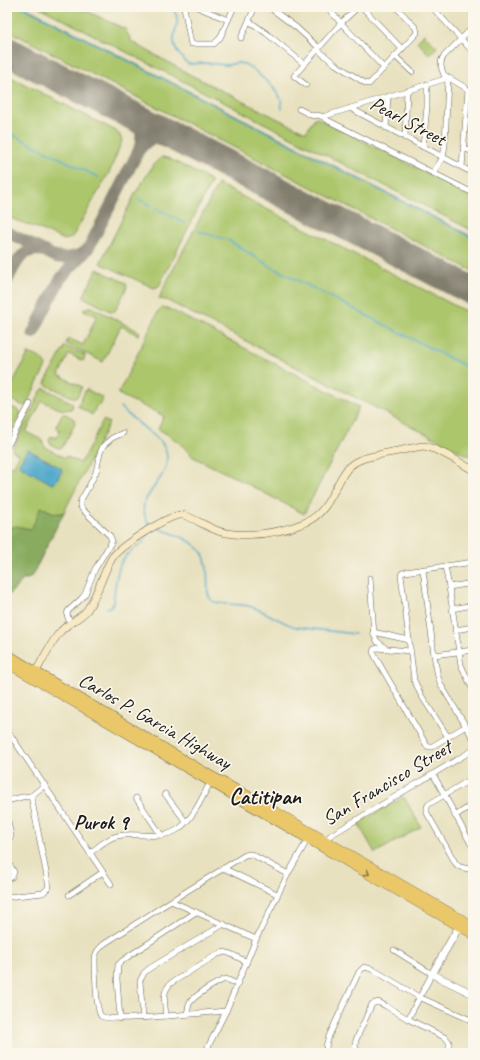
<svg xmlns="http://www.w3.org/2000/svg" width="480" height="1060" viewBox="0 0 480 1060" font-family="Caveat,sans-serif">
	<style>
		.green { fill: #acc66c; stroke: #647144 }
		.forest { fill: #89ab60; stroke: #52643e }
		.water { fill: #4ba6c9; stroke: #346172 }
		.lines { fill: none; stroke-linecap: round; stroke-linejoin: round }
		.stream { stroke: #4ba6c9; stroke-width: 1.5 }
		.taxiway { stroke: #827e6e; stroke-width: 12 }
		.runway { stroke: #827e6e; stroke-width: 29 }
		.minor-casing { stroke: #636155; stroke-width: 6 }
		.tertiary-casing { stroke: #636155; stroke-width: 8 }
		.secondary-casing { stroke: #636155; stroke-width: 8 }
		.trunk-casing { stroke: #636155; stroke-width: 10 }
		.minor { stroke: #fff; stroke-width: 5 }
		.tertiary { stroke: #fff; stroke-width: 7 }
		.secondary { stroke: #f7e9c3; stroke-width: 7 }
		.trunk { stroke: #eac769; stroke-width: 9 }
		.oneway { stroke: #837242 }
		.labels { text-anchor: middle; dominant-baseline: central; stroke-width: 3.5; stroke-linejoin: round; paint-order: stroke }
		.street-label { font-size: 20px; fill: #1c1c1c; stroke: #fbf7ec }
		.neighbourhood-label { font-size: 21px; font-weight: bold; fill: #1c1c1c; stroke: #fbf7ec }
		.quarter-label { font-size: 22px; font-weight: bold; fill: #1c1c1c; stroke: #fbf7ec }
	</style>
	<rect width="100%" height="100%" fill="#fbf7ec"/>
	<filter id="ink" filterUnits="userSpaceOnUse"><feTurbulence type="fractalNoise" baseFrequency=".025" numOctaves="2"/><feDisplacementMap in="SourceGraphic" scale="8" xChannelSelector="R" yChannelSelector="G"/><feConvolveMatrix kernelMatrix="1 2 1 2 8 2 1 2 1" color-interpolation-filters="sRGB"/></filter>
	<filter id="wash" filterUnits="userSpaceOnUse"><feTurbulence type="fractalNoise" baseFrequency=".012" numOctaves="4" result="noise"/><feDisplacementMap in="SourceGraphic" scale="16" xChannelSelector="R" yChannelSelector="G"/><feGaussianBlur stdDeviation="0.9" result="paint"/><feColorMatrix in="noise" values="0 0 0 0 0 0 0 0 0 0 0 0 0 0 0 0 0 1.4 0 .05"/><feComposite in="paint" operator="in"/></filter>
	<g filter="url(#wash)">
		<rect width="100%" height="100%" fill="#e8e1bf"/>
		<g class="green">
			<polygon points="7,7 25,7 473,237 473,271 7,30"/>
			<polygon points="39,7 78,7 125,29 132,42 191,75 280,120 306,132 315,117 473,196 473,231"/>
			<polygon points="424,34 437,47 430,55 417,42"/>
			<polygon points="7,75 116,131 120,135 122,141 110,171 74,234 71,238 65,240 60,238 37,228 7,217"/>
			<polygon points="162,157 168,158 212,181 159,286 154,288 100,263 136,192 154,164 158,160"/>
			<polygon points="218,184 473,315 473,458 166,300 159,299 162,291"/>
			<polygon points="97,269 126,283 127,287 115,311 110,311 83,297"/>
			<polygon points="88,307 92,307 140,332 138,335 121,326 103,362 67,344 66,343 67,340 70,339 83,345 97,316 83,310"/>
			<path d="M162,308H167L359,407L304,514L236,478L193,457C184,445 171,436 158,429L164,416L118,394L159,310Z"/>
			<polygon points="65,346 85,355 85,357 83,361 69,354 59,375 82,387 77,397 75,398 46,385 45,383"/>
			<path d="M28,354H30C36,356 46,359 46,366L26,405L24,406L9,399L7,398V394Z"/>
			<path d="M44,388L69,401L71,402L73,406L71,409C60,412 52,405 42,401L26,432L42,440L44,446L65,458L66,456L80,463L87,452L103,420L109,423L64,512L60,514H56L30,529L11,527L7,529V464L13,467L19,455L12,450L41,391Z"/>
			<polygon points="86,389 103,398 99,406 97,405 92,415 79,407 78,405"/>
			<polygon points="7,404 21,412 20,416 7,438"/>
			<path d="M64,414H66L74,419L75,424L63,446C59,450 55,447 51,444L49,440L51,436L56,438L60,430L56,427L61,416Z"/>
			<polygon points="404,797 421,827 375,853 358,823"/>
		</g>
		<path class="forest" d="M41,507C49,510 56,516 64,512L33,574L30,578L23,580L7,597V529L16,526L30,529L32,528Z"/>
		<polygon class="water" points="27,450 29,450 61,468 62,471 55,483 52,484 22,467 19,465 20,462"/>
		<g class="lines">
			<g class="stream">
				<polyline points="23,7 473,238"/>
				<path d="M171,7C184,20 172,31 174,43C176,52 182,58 188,64L206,63L227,65L237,63L245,64L254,70L272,86L281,99L282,109"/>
				<polyline points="7,132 98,177"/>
				<polyline points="138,199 185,223"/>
				<polyline points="198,231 228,240 268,265 473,370"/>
				<path d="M120,407C129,416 139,423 148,431C153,435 159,439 162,443C165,448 167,453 167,458C167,477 150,487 144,504C141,512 148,519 148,527"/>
				<polyline points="148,522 153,525"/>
				<path d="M156,527C170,534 186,536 197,547C215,562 202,593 212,601C218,605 240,604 248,606C265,610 279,622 296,627L355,634"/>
				<path d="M107,608C109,607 110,607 112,605C115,600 114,592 115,587C116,581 117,574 119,568C125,548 143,549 148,533"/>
			</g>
			<g class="taxiway">
				<path d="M129,114C141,123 144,136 139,150"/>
				<path d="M7,232L56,257C66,259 74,258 83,253"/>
				<path d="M7,281C16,264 21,246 44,251"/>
				<path d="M33,333L59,281C68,268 80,260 89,247L139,150C150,137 158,134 174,137"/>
			</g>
			<polyline class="runway" points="7,51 473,291"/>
		</g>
	</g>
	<g filter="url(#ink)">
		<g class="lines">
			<g class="minor-casing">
				<g id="minor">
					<polyline points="110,7 111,9"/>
					<polyline points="184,7 191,44 214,44 220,38 234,7"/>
					<polyline points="197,7 228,20"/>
					<polyline points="269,7 297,28 319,48"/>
					<polyline points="327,7 341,23 384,68"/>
					<polyline points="362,7 402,49"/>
					<polyline points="432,7 473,52"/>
					<polyline points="468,7 473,13"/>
					<polyline points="249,21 266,33 304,64"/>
					<polyline points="241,38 255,7"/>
					<polyline points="318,50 335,64 365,83 369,84 417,33 416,28 396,7"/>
					<polyline points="395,56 412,72"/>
					<polyline points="306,85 294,76 341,23 358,7"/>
					<polyline points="350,108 473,173"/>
					<polyline points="299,109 313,116 317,115 324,117 325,119 473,193"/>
					<polyline points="324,117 325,116 448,78"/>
					<polyline points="386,128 388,96"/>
					<polyline points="405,138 407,90"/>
					<polyline points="423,147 427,107 427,84"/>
					<polyline points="463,148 473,152"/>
					<path d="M462,167L468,90L466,88L444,75C441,68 439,62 444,56L473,27"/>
					<polyline points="433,173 443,157 445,145 448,78"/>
					<polyline points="7,447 30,404"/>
					<polyline points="445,566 449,587 461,665 473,690"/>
					<polyline points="423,570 434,655 438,677 441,685 473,738"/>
					<polyline points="370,578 374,635 377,641 385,648"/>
					<polyline points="449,587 473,583"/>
					<polyline points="452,609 473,605"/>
					<polyline points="70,623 68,618 67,614 68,611 81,599 85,594 95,569 112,541 110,536 83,510 80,506 80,503 81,500 89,486 96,472 100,453 103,446 112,438 123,433"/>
					<polyline points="455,630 473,627"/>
					<polyline points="373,632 409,640"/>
					<polyline points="410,651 377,648 374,649 373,652 376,658 427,746 429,747 431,747 466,726"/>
					<polyline points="434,655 473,650"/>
					<polyline points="7,730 90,853 111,884"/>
					<polyline points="448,737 421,695 414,680 401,575 402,573 405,572 473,562"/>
					<polyline points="433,774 471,844 473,846"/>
					<polyline points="473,778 429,804 427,807 427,813 456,864 460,867 473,870"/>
					<polyline points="165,794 186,822"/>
					<polyline points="31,796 45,785"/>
					<polyline points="136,798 161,835"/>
					<polyline points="7,801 22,797 31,796"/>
					<polyline points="7,816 11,836"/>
					<polyline points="455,816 473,804"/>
					<polyline points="324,841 331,835 473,750"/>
					<path d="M90,853C98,847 107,838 117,836C137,831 162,842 180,828C195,816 202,797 211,781"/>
					<polyline points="7,866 11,867 14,872 12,877 7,879"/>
					<polyline points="223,868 277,894"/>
					<polyline points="69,895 103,872"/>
					<polyline points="7,897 43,893 49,887 31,796"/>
					<polyline points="171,901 256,939"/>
					<polyline points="394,950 432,974 408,1019"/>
					<path d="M226,1011C210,1012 109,1023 101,1016C96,1011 95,969 95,959C95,952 99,949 104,944L171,901L245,855L251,854L288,874"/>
					<path d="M187,1014C188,1011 188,1007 189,1004C193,996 217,982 226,979L237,984"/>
					<path d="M166,1016C165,1002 161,993 171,983L218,954L225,952L231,954L247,962"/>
					<polyline points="143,1018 140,981 144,973 150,968 224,924"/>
					<polyline points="120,1019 117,979 118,965 122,961 132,954 196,912"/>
					<polyline points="205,1053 226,1011 256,939 288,874 309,837"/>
					<polyline points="327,1053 326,1046 329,1036 359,972 364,967 372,969 419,997 473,1021"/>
					<polyline points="358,1053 355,1046 356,1040 372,1004 378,1002 386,1006 408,1019 446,1038 449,1042 449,1053"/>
				</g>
			</g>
			<g class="tertiary-casing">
				<polyline id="tertiary" points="461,923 432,974 473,994"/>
			</g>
			<g class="secondary-casing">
				<path id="secondary" d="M36,671C43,660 52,640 61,631C69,622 80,619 87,610C98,594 102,575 112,558C119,547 170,513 183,515C194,518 205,526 216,530C221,533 228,533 234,534C259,536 280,533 304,523C324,515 330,498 340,480C343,475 346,469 350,466C360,457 375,456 387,453C399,451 411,448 423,446C436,447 461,463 473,470"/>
			</g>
			<g class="trunk-casing">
				<g id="trunk">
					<polyline points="7,654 41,675 213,777 250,797 473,926"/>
					<polyline points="7,663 363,871 473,934"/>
				</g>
			</g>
			<use href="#minor" class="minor"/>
			<use href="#tertiary" class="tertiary"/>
			<use href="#secondary" class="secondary"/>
			<use href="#trunk" class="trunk"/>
		</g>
		<defs><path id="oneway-chevron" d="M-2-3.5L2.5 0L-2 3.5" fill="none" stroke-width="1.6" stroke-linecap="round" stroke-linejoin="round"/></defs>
		<use class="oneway" href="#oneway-chevron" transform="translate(367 873) rotate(30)"/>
	</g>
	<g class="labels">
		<g class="street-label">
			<text transform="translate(408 121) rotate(28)">Pearl Street</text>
			<text transform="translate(155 721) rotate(30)">Carlos P. Garcia Highway</text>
			<text transform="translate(387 783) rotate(-31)">San Francisco Street</text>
		</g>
		<g class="neighbourhood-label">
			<text x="101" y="822">Purok 9</text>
		</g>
		<g class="quarter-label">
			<text x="265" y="797">Catitipan</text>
		</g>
	</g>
	<rect width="480" height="1060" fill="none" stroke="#fbf7ec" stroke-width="24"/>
</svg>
